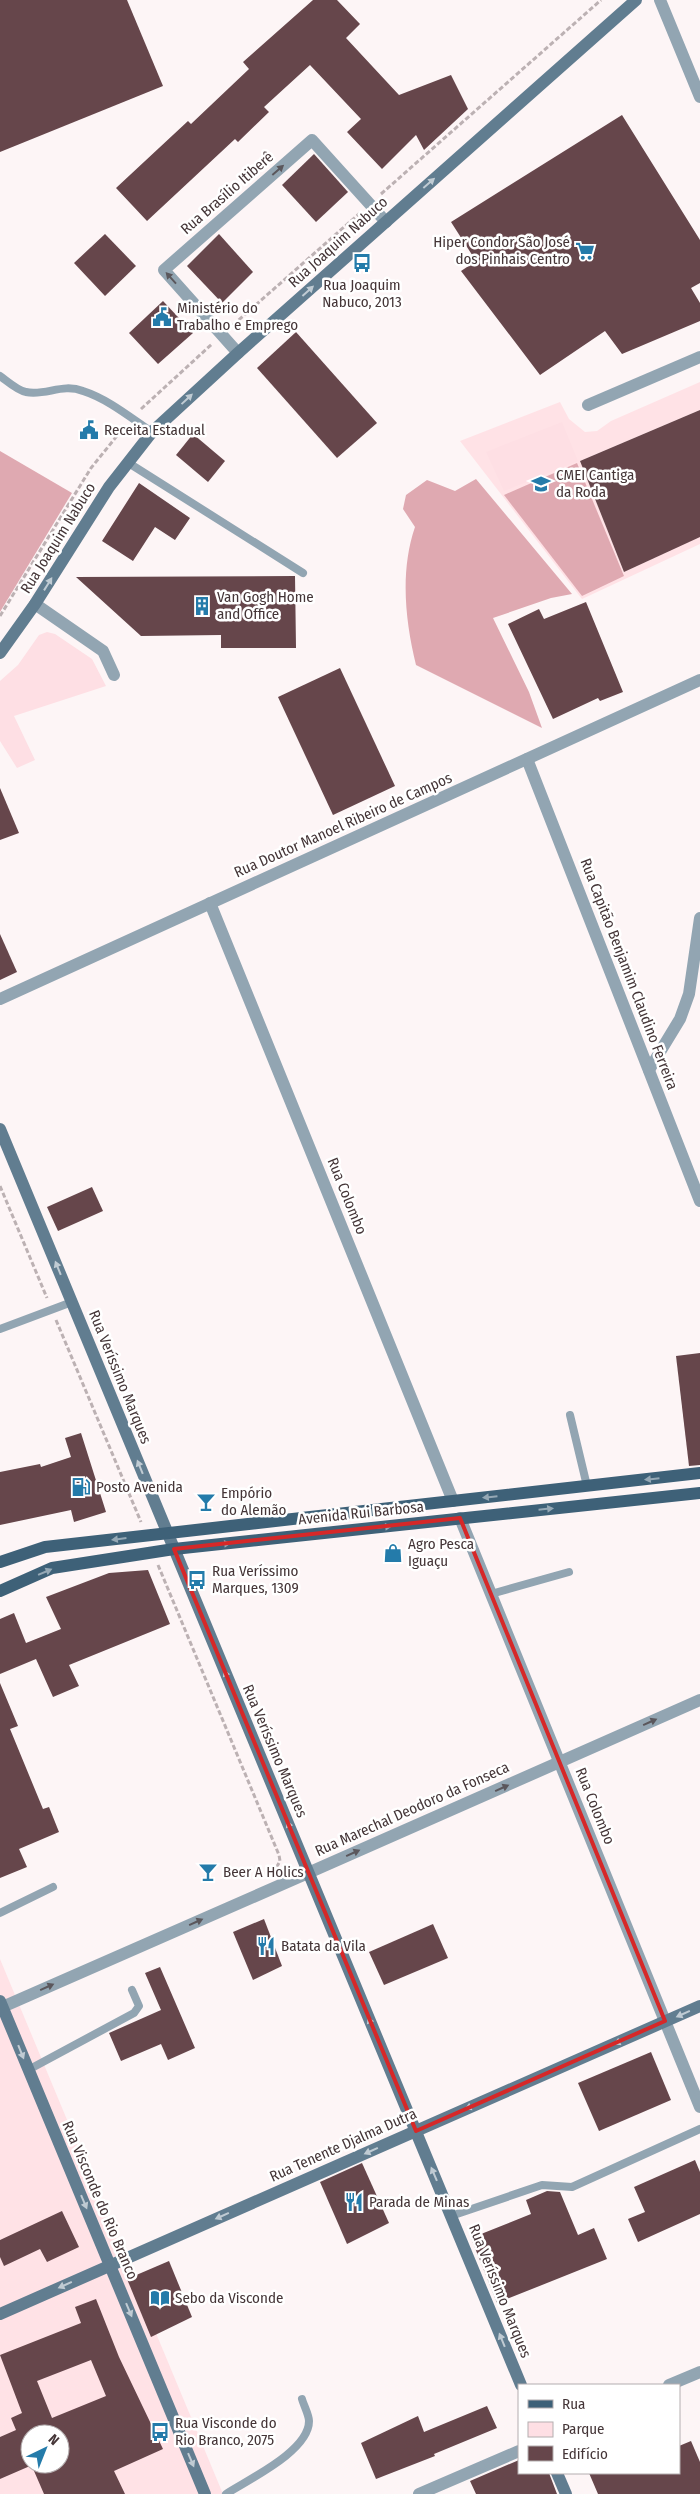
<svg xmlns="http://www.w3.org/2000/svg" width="700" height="2494" viewBox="0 0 700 2494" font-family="'Fira Sans Condensed',sans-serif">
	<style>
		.built { fill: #ffe2e6; fill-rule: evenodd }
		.green { fill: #fedfe4 }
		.forest { fill: #dfa9b1 }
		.building { fill: #66464b; fill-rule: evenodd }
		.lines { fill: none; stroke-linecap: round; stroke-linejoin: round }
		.path { stroke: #bcb1b3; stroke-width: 3; stroke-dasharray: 5 2.5; stroke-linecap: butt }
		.service { stroke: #92a5b2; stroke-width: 8 }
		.minor { stroke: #92a5b2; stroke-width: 12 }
		.tertiary { stroke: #92a5b2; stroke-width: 12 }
		.secondary { stroke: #617d90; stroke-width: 12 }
		.primary { stroke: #3e6178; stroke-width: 12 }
		.oneway { fill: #5b575c }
		.oneway2 { fill: #c0cbd3 }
		.oneway3 { fill: #95a8b5 }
		.marked { fill: none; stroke: #d62828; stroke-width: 4; stroke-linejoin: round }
		.labels { text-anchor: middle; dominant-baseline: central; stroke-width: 5; stroke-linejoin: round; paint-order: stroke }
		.street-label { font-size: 15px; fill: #443537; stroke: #fff }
		.poi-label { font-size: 15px; fill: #443537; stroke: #fff; text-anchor: start }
	</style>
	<rect width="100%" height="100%" fill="#fdf5f6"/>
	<g class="built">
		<polygon points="700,382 700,410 580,461 624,572 669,551 645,493 700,537 700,544 582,599 460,441 560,402 569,419 585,432 597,431 611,421"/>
		<path d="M0,1959L223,2494H0ZM30,2434H60V2464H30Z"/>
	</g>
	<g class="green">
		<polygon points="562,422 578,461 504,491 486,452"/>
		<polygon points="47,632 55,634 92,659 106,686 14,716 35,760 17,768 0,741 0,681 18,665 39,635"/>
	</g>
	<g class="forest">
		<polygon points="0,451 72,493 0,612"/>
		<polygon points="577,463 624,576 582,596 504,495"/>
		<path d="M476,479L572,594L551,598L493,618L529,692L542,728L416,665C405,620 400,571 415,527L403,509L406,495L427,480L455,491Z"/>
	</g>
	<g class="building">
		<polygon points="0,0 127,0 163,86 0,152"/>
		<polygon points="313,0 337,0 360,24 346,38 399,95 451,75 468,109 424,150 416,135 382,169 347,132 361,119 310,65 264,107 269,112 238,142 235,139 147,221 116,188 188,121 191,124 249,69 243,62"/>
		<polygon points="622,115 700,240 700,283 691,288 700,303 700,321 622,354 605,331 540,375 461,271 476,261 451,222"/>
		<polygon points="314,154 348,192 316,222 282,185"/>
		<polygon points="105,234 136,266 105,296 74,263"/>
		<polygon points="219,234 253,272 222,303 187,266"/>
		<polygon points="163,301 193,333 158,364 129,333"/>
		<polygon points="296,332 377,423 337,458 257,368"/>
		<polygon points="700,410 700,537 624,572 580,461"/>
		<polygon points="193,434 225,461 208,482 176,455"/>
		<polygon points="139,483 190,518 175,540 155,527 133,561 102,541"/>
		<polygon points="295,576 296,648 221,648 221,635 141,636 76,577"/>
		<polygon points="586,602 623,692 600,701 598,698 553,719 508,624 539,609 544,619"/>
		<polygon points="340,668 395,786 333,815 278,697"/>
		<polygon points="0,788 19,833 0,840"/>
		<polygon points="0,934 17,972 0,980"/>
		<polygon points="92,1187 103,1211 58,1231 47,1207"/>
		<polygon points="700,1353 700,1465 689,1466 676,1356"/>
		<polygon points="81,1433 106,1512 74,1522 71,1510 0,1525 0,1472 40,1464 41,1467 71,1457 65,1438"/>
		<polygon points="148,1570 170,1624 69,1665 79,1686 53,1697 36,1659 0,1674 0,1619 14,1613 26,1643 61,1629 46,1597 109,1573"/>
		<polygon points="0,1683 18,1726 10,1729 43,1809 49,1807 59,1832 19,1849 27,1867 0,1878"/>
		<polygon points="264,1919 282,1966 253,1980 233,1932"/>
		<polygon points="433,1924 448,1958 384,1985 369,1952"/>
		<polygon points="160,1967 195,2048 168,2060 161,2044 121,2061 109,2033 161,2010 145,1973"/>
		<polygon points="651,2052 671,2100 599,2131 578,2083"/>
		<polygon points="695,2160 700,2172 700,2214 638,2242 628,2219 645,2212 634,2187"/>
		<polygon points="362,2163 389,2223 347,2244 320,2182"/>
		<polygon points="547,2191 560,2192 578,2235 594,2228 607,2259 497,2303 471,2238 531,2214 526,2200"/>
		<polygon points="62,2211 79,2247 47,2262 40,2249 4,2266 0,2257 0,2240"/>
		<polygon points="169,2261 192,2317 151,2337 127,2279"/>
		<path d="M96,2299L119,2357L163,2449L114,2471L125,2494H44L31,2464H60V2434H30V2466L0,2479V2437L16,2430L11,2418L22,2413L0,2355L81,2323L75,2307ZM91,2360L106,2396L52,2418L37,2381Z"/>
		<polygon points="487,2406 497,2428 434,2454 435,2456 376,2479 361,2443 418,2416 424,2432"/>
		<polygon points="691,2441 700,2462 700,2494 598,2494 589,2473 679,2473 679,2446"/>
		<polygon points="519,2460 519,2473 549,2473 557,2494 476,2494 470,2481"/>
	</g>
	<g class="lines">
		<g class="path">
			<polyline points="381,194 601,0"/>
			<polyline points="233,325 360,213"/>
			<polyline points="141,409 212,344"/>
			<polyline points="0,616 91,468 125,426"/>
			<polyline points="0,1186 47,1298"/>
			<polyline points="56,1320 141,1522"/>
			<polyline points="158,1565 279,1855 280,1861 275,1870"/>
		</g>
		<g class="service">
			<path d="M0,376C7,381 18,391 26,392C46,396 62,383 83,391C108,399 131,418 152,432"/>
			<polyline points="127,462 303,573"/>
			<polyline points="0,1329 72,1302"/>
			<polyline points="570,1415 587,1486"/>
			<polyline points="491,1594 569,1572"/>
			<polyline points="0,1913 53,1887"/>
			<polyline points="28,2070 134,2013 139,2006 132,1990"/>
			<polyline points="451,2216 542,2185 572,2187 700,2129"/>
			<path d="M226,2494C249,2479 309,2451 309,2421C309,2415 304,2406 302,2399"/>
		</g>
		<g class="minor">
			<polyline points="238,353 164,270 312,140 386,222"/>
			<polyline points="588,405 700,357"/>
			<polyline points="35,604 103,651 114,675"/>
			<polyline points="527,759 700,1201"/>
			<polyline points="210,903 453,1501"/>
			<polyline points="649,1070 680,1019 689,994 700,918"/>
			<polyline points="460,1518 700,2107"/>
			<polyline points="308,1873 700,1700"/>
		</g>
		<g class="tertiary">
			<polyline points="660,0 700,97"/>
			<polyline points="0,999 700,680"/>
			<polyline points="0,2008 308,1873"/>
			<polyline points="669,2385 700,2372"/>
			<polyline points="419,2494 519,2451"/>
		</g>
		<g class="secondary">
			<polyline points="0,653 35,604 109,487 152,432 238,353 636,0"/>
			<polyline points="0,1129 521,2385"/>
			<polyline points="0,2001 205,2494"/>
			<polyline points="0,2314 700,2006"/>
			<polyline points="557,2473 566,2494"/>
		</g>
		<g class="primary">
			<polyline points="0,1562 45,1547 700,1473"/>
			<polyline points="0,1591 52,1568 174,1549 700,1493"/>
		</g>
	</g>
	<defs><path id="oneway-solid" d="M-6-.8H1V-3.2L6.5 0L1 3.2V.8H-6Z" transform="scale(1.25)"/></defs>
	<g class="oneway">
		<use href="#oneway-solid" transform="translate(278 170) rotate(-41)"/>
		<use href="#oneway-solid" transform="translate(171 278) rotate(-132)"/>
		<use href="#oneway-solid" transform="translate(650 1722) rotate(-24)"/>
		<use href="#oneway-solid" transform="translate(502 1788) rotate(-24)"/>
		<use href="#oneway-solid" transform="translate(353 1853) rotate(-24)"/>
		<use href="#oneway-solid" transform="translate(196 1922) rotate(-24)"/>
		<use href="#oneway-solid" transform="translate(47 1987) rotate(-24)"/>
	</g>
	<g class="oneway2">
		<use href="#oneway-solid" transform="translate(429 183) rotate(-41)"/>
		<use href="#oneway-solid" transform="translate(308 291) rotate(-42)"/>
		<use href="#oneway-solid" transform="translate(187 399) rotate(-43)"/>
		<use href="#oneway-solid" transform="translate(48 584) rotate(-58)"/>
		<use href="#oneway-solid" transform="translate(58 1268) rotate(-112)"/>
		<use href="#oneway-solid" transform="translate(140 1467) rotate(-112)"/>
		<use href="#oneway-solid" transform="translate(227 1677) rotate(-113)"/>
		<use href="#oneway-solid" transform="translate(290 1828) rotate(-113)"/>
		<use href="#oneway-solid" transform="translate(683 2014) rotate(156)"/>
		<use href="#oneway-solid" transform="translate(371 2024) rotate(-113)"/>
		<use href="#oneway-solid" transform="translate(621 2041) rotate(156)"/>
		<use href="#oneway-solid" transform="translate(21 2052) rotate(68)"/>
		<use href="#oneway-solid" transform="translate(472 2106) rotate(156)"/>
		<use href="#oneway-solid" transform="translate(371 2151) rotate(156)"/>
		<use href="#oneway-solid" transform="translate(434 2174) rotate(-113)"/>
		<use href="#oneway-solid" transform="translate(84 2202) rotate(67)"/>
		<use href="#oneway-solid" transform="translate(222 2216) rotate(156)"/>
		<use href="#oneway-solid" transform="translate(65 2285) rotate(156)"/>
		<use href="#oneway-solid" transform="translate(129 2310) rotate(67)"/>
		<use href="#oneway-solid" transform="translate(502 2340) rotate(-112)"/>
		<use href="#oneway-solid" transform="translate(191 2460) rotate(67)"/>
	</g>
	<g class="oneway3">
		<use href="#oneway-solid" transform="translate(652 1479) rotate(174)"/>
		<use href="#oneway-solid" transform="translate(490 1497) rotate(174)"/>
		<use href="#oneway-solid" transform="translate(546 1509) rotate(-6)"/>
		<use href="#oneway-solid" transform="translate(384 1527) rotate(-6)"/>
		<use href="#oneway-solid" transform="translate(119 1539) rotate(173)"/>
		<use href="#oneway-solid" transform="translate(223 1544) rotate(-6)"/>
		<use href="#oneway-solid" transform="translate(45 1572) rotate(-23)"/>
	</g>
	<path class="marked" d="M460,1518L665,2021L416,2131L174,1549Z"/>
	<defs>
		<g id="supermarket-bare" transform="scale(1.5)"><path d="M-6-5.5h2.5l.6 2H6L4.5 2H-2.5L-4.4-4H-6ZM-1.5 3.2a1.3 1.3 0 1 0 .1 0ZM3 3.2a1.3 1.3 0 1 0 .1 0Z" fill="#247baa" stroke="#fff" stroke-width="2.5" paint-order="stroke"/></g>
		<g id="bus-bare" transform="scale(1.5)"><path d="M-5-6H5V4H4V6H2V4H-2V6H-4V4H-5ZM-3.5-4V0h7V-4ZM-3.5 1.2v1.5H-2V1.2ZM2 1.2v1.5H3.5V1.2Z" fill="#247baa" stroke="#fff" stroke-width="2.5" paint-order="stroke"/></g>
		<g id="civic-bare" transform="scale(1.5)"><path d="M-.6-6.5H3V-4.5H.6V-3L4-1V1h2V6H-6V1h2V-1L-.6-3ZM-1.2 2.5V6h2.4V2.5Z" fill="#247baa" stroke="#fff" stroke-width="2.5" paint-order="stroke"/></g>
		<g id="school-bare" transform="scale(1.5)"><path d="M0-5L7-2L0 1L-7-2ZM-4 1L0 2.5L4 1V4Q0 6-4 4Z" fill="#247baa" stroke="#fff" stroke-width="2.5" paint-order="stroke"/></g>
		<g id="building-bare" transform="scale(1.5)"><path d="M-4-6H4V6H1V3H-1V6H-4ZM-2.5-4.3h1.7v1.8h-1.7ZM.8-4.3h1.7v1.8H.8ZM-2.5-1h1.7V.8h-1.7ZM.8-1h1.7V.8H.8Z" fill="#247baa" stroke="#fff" stroke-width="2.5" paint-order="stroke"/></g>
		<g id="fuel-bare" transform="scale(1.5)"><path d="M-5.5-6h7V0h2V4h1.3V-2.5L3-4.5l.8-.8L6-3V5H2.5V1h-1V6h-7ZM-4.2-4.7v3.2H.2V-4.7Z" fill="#247baa" stroke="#fff" stroke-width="2.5" paint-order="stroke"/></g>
		<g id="bar-bare" transform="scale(1.5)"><path d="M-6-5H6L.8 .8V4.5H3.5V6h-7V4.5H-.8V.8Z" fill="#247baa" stroke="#fff" stroke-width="2.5" paint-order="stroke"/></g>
		<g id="shop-bare" transform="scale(1.5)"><path d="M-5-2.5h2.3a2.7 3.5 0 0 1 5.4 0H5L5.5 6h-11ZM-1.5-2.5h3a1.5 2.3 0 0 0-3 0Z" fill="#247baa" stroke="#fff" stroke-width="2.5" paint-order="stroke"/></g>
		<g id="restaurant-bare" transform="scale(1.5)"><path d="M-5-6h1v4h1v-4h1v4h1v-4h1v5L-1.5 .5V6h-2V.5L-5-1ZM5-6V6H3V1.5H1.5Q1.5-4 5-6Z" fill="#247baa" stroke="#fff" stroke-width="2.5" paint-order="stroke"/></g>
		<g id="library-bare" transform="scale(1.5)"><path d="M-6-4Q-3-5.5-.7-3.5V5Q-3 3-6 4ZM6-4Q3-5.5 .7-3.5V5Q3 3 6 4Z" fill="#247baa" stroke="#fff" stroke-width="2.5" paint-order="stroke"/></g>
	</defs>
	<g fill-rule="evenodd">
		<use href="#supermarket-bare" x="585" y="251"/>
		<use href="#bus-bare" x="362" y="263"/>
		<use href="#civic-bare" x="162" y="317"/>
		<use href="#civic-bare" x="89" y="430"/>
		<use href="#school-bare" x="541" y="484"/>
		<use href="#building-bare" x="202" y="606"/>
		<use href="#fuel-bare" x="81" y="1487"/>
		<use href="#bar-bare" x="206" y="1502"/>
		<use href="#shop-bare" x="393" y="1553"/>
		<use href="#bus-bare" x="197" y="1580"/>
		<use href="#bar-bare" x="208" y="1872"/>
		<use href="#restaurant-bare" x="266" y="1946"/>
		<use href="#restaurant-bare" x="354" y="2202"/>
		<use href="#library-bare" x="160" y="2298"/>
		<use href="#bus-bare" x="160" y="2432"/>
	</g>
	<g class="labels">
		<g class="street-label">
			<text transform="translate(227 193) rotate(-41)">Rua Brasílio Itiberê</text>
			<text transform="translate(338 242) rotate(-42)">Rua Joaquim Nabuco</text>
			<text transform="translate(58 538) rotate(-58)">Rua Joaquim Nabuco</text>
			<text transform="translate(343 825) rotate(-24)">Rua Doutor Manoel Ribeiro de Campos</text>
			<text transform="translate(629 974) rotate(69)">Rua Capitão Benjamim Claudino Ferreira</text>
			<text transform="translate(347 1196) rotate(68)">Rua Colombo</text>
			<text transform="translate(120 1377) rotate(68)">Rua Veríssimo Marques</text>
			<text transform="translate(361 1513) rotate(-6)">Avenida Rui Barbosa</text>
			<text transform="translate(275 1751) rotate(67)">Rua Veríssimo Marques</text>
			<text transform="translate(595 1806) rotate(68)">Rua Colombo</text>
			<text transform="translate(412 1809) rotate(-24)">Rua Marechal Deodoro da Fonseca</text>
			<text transform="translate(343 2145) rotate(-24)">Rua Tenente Djalma Dutra</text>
			<text transform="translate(100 2200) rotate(67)">Rua Visconde do Rio Branco</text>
			<text transform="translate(500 2291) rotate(68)">Rua Veríssimo Marques</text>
		</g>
		<g class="poi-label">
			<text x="570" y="242" text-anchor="end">Hiper Condor São José<tspan x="570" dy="17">dos Pinhais Centro</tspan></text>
			<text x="362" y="285" text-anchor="middle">Rua Joaquim<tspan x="362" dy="17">Nabuco, 2013</tspan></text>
			<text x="177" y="308">Ministério do<tspan x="177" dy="17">Trabalho e Emprego</tspan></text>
			<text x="104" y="430">Receita Estadual</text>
			<text x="556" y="475">CMEI Cantiga<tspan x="556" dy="17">da Roda</tspan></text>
			<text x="217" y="597">Van Gogh Home<tspan x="217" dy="17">and Office</tspan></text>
			<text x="96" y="1487">Posto Avenida</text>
			<text x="221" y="1493">Empório<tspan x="221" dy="17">do Alemão</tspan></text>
			<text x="408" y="1544">Agro Pesca<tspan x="408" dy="17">Iguaçu</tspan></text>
			<text x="212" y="1571">Rua Veríssimo<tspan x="212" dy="17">Marques, 1309</tspan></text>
			<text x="223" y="1872">Beer A Holics</text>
			<text x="281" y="1946">Batata da Vila</text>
			<text x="369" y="2202">Parada de Minas</text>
			<text x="175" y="2298">Sebo da Visconde</text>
			<text x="175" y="2423">Rua Visconde do<tspan x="175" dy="17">Rio Branco, 2075</tspan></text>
		</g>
	</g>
	<rect x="518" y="2384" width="162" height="90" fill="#ffffff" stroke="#b4aeaf"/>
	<rect x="528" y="2400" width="25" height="8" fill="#3e6178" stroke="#b4aeaf"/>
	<text x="562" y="2409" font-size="15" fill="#443537">Rua</text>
	<rect x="528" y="2422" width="25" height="15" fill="#fedfe4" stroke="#b4aeaf"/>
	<text x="562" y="2434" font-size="15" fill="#443537">Parque</text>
	<rect x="528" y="2446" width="25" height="15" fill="#66464b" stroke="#b4aeaf"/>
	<text x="562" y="2459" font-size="15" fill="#443537">Edifício</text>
	<g transform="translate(45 2449) rotate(43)"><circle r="24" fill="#ffffff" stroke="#b4aeaf"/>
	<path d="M0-4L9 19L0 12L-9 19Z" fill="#247baa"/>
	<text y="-8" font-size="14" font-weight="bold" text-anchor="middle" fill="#443537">N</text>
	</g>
</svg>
